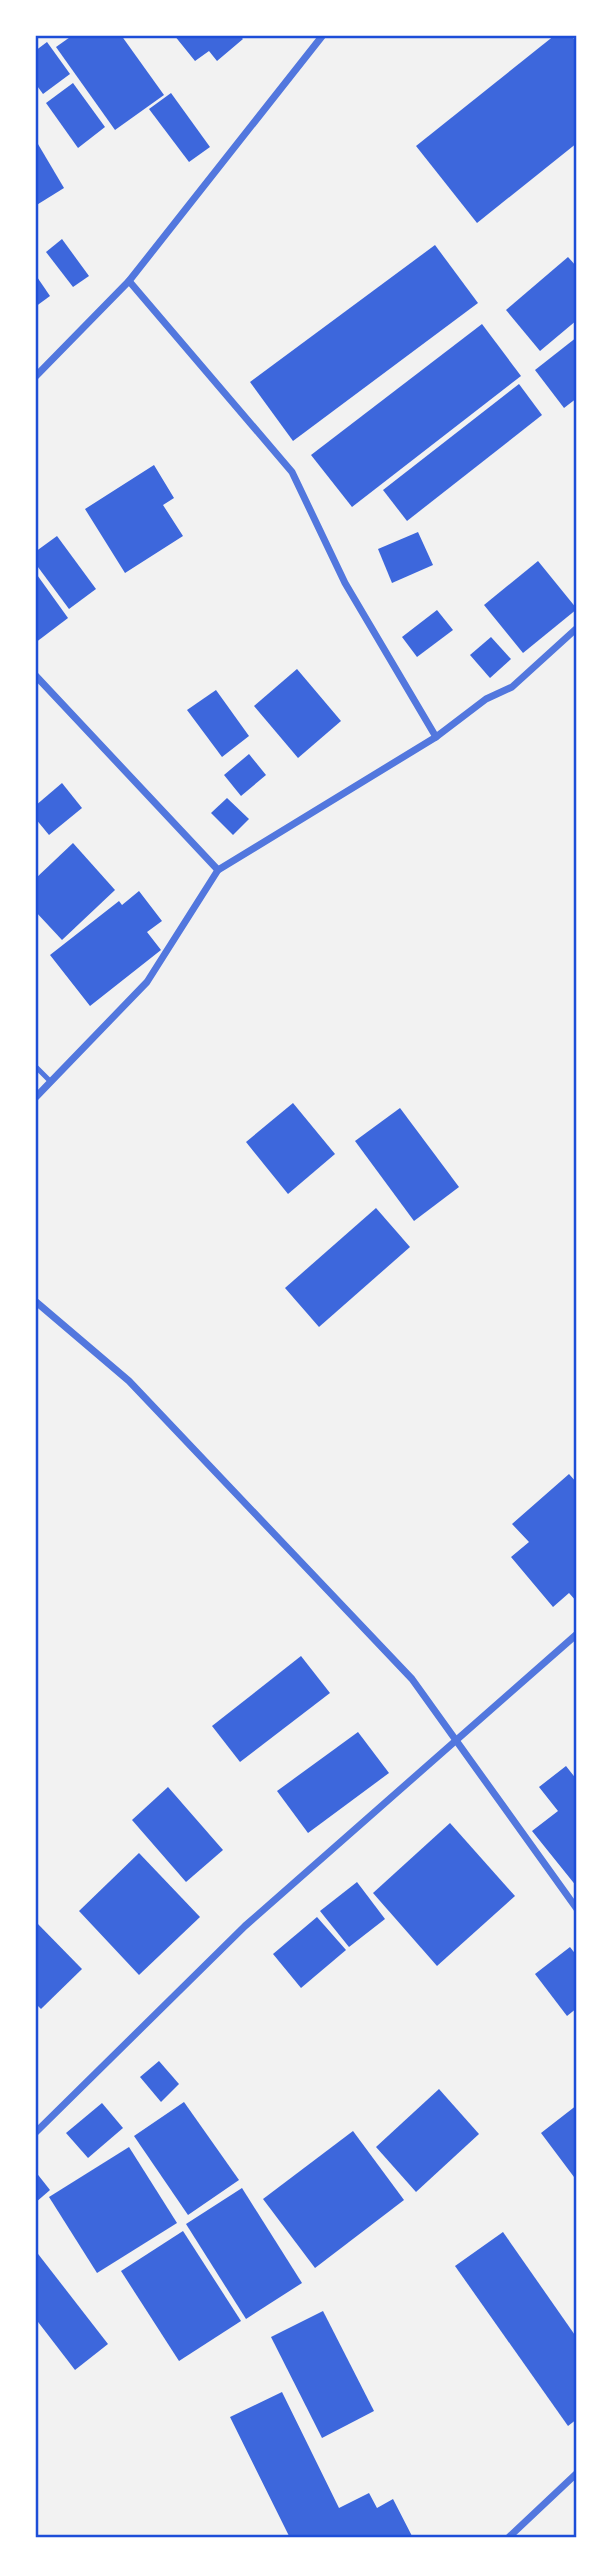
<svg xmlns="http://www.w3.org/2000/svg" width="612" height="2573" viewBox="0 0 612 2573" font-family="Georgia,serif">
	<style>
		.building { fill: #3d67dc }
		.lines { fill: none; stroke-linecap: round; stroke-linejoin: round }
		.service { stroke: #5277de; stroke-width: 5 }
		.minor { stroke: #5277de; stroke-width: 7 }
		.neatline { fill: none; stroke: #1d4ed8; stroke-width: 2.5 }
	</style>
	<rect width="100%" height="100%" fill="#f2f2f2"/>
	<g class="building">
		<polygon points="73,35 121,35 164,95 115,130 56,47"/>
		<polygon points="174,35 239,35 243,39 217,61 209,51 195,61"/>
		<polygon points="555,35 571,35 577,43 577,143 477,223 416,146"/>
		<polygon points="47,42 70,74 43,94 35,83 35,51"/>
		<polygon points="73,83 105,127 78,148 46,103"/>
		<polygon points="171,93 210,147 189,162 149,109"/>
		<polygon points="35,139 64,188 35,206"/>
		<polygon points="62,239 89,276 73,287 46,252"/>
		<polygon points="435,245 478,303 293,441 250,382"/>
		<polygon points="568,257 577,267 577,320 540,351 506,310"/>
		<polygon points="35,274 50,296 35,307"/>
		<polygon points="482,324 521,376 352,507 311,455"/>
		<polygon points="577,337 577,398 564,408 535,370"/>
		<polygon points="519,384 542,415 407,521 383,490"/>
		<polygon points="154,465 174,498 163,505 183,536 125,573 85,509"/>
		<polygon points="418,532 433,565 392,583 378,549"/>
		<polygon points="57,536 96,589 69,609 35,563 35,552"/>
		<polygon points="538,561 577,609 523,653 484,605"/>
		<polygon points="35,572 68,618 35,643"/>
		<polygon points="437,610 453,630 417,657 402,637"/>
		<polygon points="491,637 511,659 490,678 470,655"/>
		<polygon points="297,669 341,721 298,758 254,706"/>
		<polygon points="216,690 249,736 222,757 187,710"/>
		<polygon points="249,754 266,775 241,796 224,775"/>
		<polygon points="62,783 82,808 49,835 35,818 35,806"/>
		<polygon points="227,798 249,819 233,835 211,813"/>
		<polygon points="73,843 115,890 62,940 35,911 35,879"/>
		<polygon points="139,891 162,921 147,932 161,950 90,1006 50,955 119,901 122,905"/>
		<polygon points="293,1103 335,1154 288,1194 246,1142"/>
		<polygon points="400,1108 459,1187 414,1221 355,1141"/>
		<polygon points="376,1208 410,1247 319,1327 285,1288"/>
		<polygon points="569,1474 577,1483 577,1602 569,1593 553,1607 511,1557 529,1542 512,1524"/>
		<polygon points="301,1656 330,1693 240,1762 212,1726"/>
		<polygon points="358,1732 389,1773 308,1833 277,1791"/>
		<polygon points="566,1766 577,1780 577,1887 532,1831 558,1811 539,1787"/>
		<polygon points="168,1787 223,1850 186,1882 132,1820"/>
		<polygon points="450,1823 515,1896 437,1966 373,1893"/>
		<polygon points="139,1853 200,1917 139,1975 79,1911"/>
		<polygon points="357,1882 385,1919 349,1947 320,1911"/>
		<polygon points="317,1917 346,1950 301,1988 273,1954"/>
		<polygon points="35,1921 82,1969 41,2009 35,2003"/>
		<polygon points="570,1947 577,1956 577,2008 567,2016 535,1974"/>
		<polygon points="159,2061 179,2084 161,2102 140,2077"/>
		<polygon points="439,2089 479,2134 416,2192 376,2147"/>
		<polygon points="184,2102 239,2180 188,2215 134,2136"/>
		<polygon points="102,2103 123,2128 88,2158 66,2133"/>
		<polygon points="577,2105 577,2181 541,2133"/>
		<polygon points="353,2131 404,2200 315,2268 263,2199"/>
		<polygon points="129,2147 177,2223 97,2273 49,2197"/>
		<polygon points="35,2171 50,2190 35,2203"/>
		<polygon points="242,2188 302,2283 246,2319 186,2224"/>
		<polygon points="183,2231 241,2321 179,2361 121,2271"/>
		<polygon points="503,2232 577,2338 577,2419 568,2426 455,2266"/>
		<polygon points="35,2250 108,2344 75,2370 35,2318"/>
		<polygon points="323,2311 374,2411 322,2438 271,2337"/>
		<polygon points="282,2392 339,2508 369,2493 377,2508 393,2499 413,2538 343,2538 342,2535 336,2538 290,2538 230,2417"/>
	</g>
	<g class="lines">
		<polyline class="service" points="35,1066 50,1081"/>
		<g class="minor">
			<polyline points="129,281 292,472 345,583 436,737 486,699 512,687 577,628"/>
			<polyline points="35,377 129,281 323,35"/>
			<polyline points="35,675 218,870"/>
			<polyline points="35,1098 147,982 218,870 436,737"/>
			<polyline points="35,1301 129,1381 412,1679 577,1909"/>
			<polyline points="35,2133 245,1926 577,1634"/>
			<polyline points="508,2538 577,2473"/>
		</g>
	</g>
	<rect width="612" height="2573" fill="none" stroke="#ffffff" stroke-width="74"/>
	<rect x="37" y="37" width="538" height="2499" class="neatline"/>
</svg>
